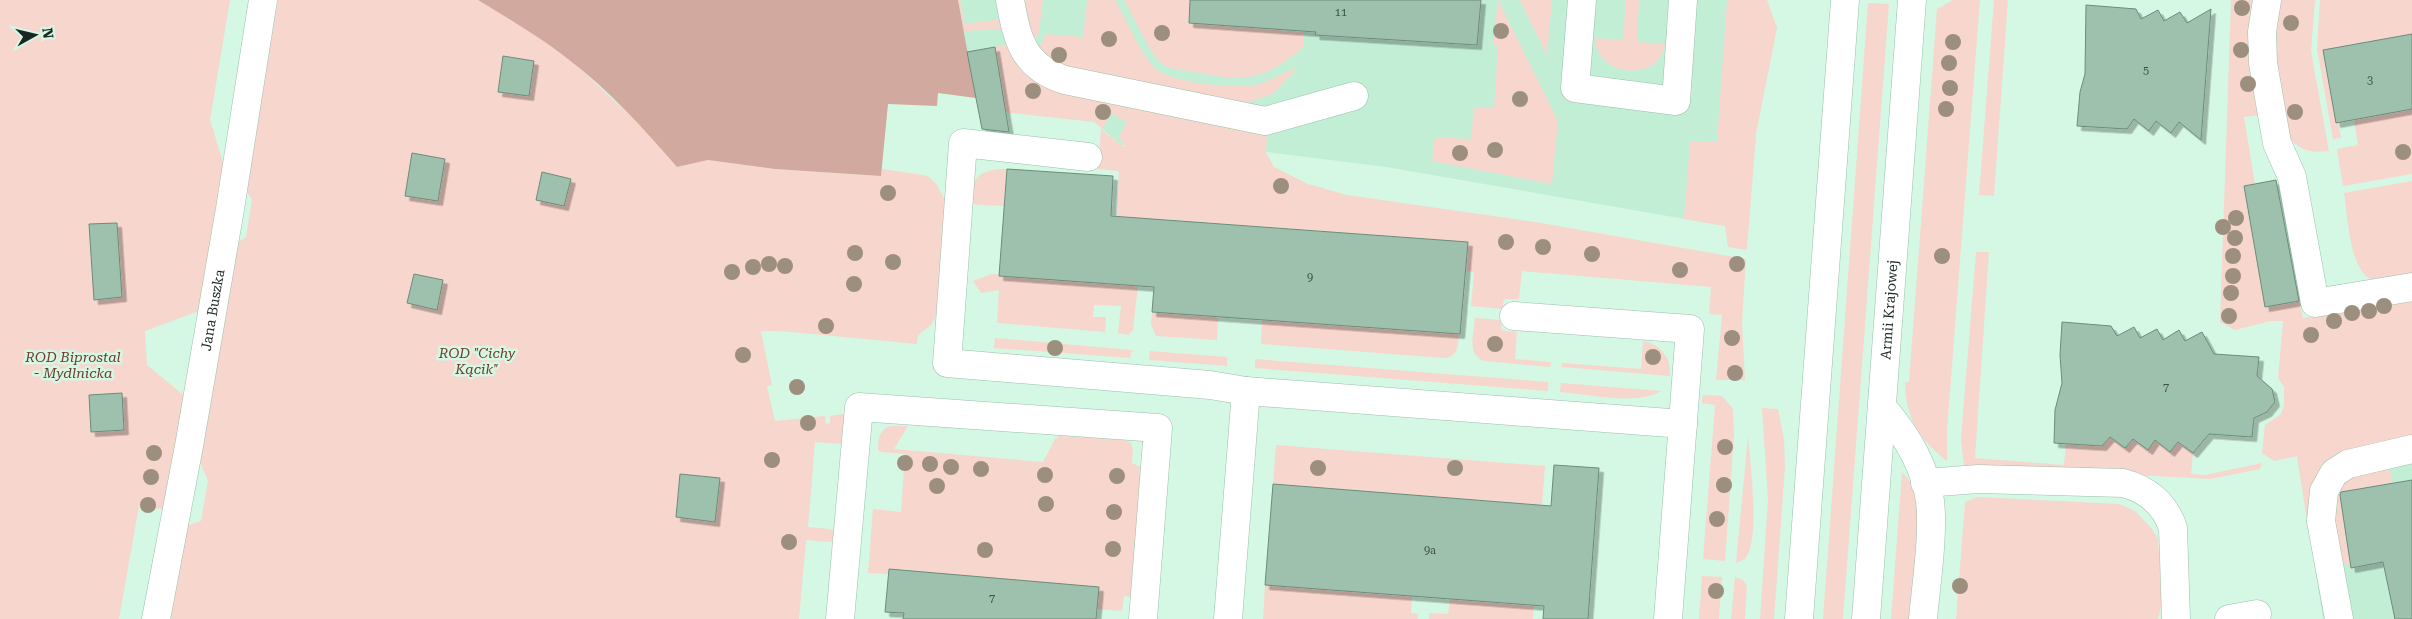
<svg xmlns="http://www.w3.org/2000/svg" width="2412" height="619" viewBox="0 0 2412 619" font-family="'Roboto Serif',serif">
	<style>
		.built { fill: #c2eed6 }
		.green { fill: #f7d6cd }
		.forest { fill: #d1a99e }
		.building { fill: #9ec1ad; stroke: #6b8c7a; filter: url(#shadow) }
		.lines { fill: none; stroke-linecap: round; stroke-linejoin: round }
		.minor-casing { stroke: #9cbfab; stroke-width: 29 }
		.major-casing { stroke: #9cbfab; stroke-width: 29 }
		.minor { stroke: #fff; stroke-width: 28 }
		.major { stroke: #fff; stroke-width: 28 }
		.tree { fill: #9c8f7e }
		.labels { text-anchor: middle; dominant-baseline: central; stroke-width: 5; stroke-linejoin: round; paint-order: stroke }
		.number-label { font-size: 11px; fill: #3b4e43 }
		.street-label { font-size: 14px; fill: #1a2720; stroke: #d4f8e4 }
		.park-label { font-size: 14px; font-style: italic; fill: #6f392b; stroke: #d4f8e4 }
	</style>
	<defs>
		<filter id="shadow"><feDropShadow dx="4.5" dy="4.5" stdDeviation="0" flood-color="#0004"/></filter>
	</defs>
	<rect width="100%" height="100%" fill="#d4f8e4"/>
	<g class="built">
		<polygon points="958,0 1742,0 1725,226 1386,167 1267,152 1121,145 1085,114 976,98"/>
		<polygon points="2412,428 2412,619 2323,619 2297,456"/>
	</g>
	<g class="green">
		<polygon points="0,0 230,0 210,120 225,169 199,311 145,331 147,365 187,398 168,510 139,506 119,619 0,619"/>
		<polygon points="278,0 478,0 534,33 571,60 642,127 677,167 708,160 775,169 881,176 882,169 923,175 929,177 937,185 947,204 938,311 932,324 918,335 917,344 781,331 761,331 772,385 767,386 775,421 825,416 826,424 830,423 830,416 843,414 846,416 843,444 815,442 808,527 830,529 835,532 835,539 830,542 806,540 799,619 170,619 186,526 201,521 208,481 200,462 237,243 246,237 252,200 245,188"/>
		<polygon points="958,0 960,0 965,24 1001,19 1004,29 964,31"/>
		<polygon points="1021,0 1043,0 1039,33 1032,43"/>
		<path d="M1087,0H1115C1126,19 1140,52 1154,67C1168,83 1234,89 1255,85C1270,81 1284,73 1298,67L1274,93L1247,103L1060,66L1038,51L1046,34L1083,37Z"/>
		<path d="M1124,0H1202L1201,24L1304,32V47C1263,81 1245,82 1194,72C1184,70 1169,70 1161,63C1149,52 1133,15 1124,0Z"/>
		<polygon points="1498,0 1558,121 1552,184 1432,161 1435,137 1471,139 1474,107 1494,108 1498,46 1493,45"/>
		<polygon points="1520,0 1552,0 1547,55 1520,1"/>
		<path d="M1626,0H1639L1637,42L1665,44C1660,82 1597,79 1595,38L1623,40Z"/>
		<polygon points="1727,0 1767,0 1777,28 1756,134 1747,250 1728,247 1725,226 1684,219 1690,142 1717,141"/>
		<path d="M1953,0H1980L1947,431V461C1919,439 1906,419 1905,382H1909L1937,9Z"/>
		<polygon points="1994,0 2008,0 1994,196 1979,195"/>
		<polygon points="2231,0 2256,0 2260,115 2244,117 2255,184 2265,307 2299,301 2303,318 2412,298 2412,441 2341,457 2315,550 2312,551 2297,456 2274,461 2262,453 2265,425 2281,414 2284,405 2284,387 2278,378 2283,321 2270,321 2235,330 2220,322"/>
		<path d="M2277,0H2315L2311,51L2329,151C2311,153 2301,151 2288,137L2272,57Z"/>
		<polygon points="2320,0 2412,0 2412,34 2323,50 2336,123 2338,123 2341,138 2333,139 2317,49"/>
		<polygon points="1868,3 1889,4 1843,619 1823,619"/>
		<polygon points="1008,44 1011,52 1267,134 1266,152 1274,167 1308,184 1347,195 1535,222 1746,259 1742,323 1745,380 1716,380 1722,315 1709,314 1711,287 1522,271 1519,299 1504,299 1502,309 1471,306 1474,272 1465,271 1467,242 1159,219 1116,228 1119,171 1098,169 1101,129 1121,145 1126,147 1119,137 1127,122 1111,113 1103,129 1094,122 992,111 1004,100 995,47"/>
		<polygon points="2412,109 2412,174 2343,186 2337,149 2358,145 2354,120"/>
		<path d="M1007,169L1004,206L966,204C973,178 978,169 1007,169Z"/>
		<path d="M2412,181V276C2401,278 2388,282 2377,281C2349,278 2348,215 2344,193Z"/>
		<polygon points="1976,252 1989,252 1975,458 2064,465 2066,444 2080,445 2088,435 2102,447 2110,437 2125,448 2133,439 2148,450 2155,440 2178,442 2193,453 2191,474 2205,475 2262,463 2260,469 2210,479 1964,466 1961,439"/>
		<polygon points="992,274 1138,286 1133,330 1128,335 1118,333 1121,306 1094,305 1093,317 1106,317 1105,332 997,323 999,290 981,293 973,281"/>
		<polygon points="1152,312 1218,317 1217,340 1156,336 1151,324"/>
		<path d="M1475,318L1501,320V330L1517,332L1515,359L1551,362L1550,367L1484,361C1466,354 1474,333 1475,318Z"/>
		<path d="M1262,320L1459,334C1458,346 1458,357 1444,358L1261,344Z"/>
		<polygon points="995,338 1132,350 1130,358 994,348"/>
		<path d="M1643,341C1660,344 1672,358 1670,376L1562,367V363L1641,369Z"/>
		<polygon points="1150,351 1227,357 1227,366 1149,360"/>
		<polygon points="1255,359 1548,382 1548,391 1255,368"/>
		<path d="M1561,383L1661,391C1637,406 1588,394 1560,392Z"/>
		<polygon points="1703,395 1722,396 1733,409 1734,435 1725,561 1703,559 1715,405 1702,403"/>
		<polygon points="1762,408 1778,409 1784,440 1785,467 1774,619 1760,619 1768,499"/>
		<path d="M889,426H908L894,449L1043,462L1055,439L1061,436L1124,440L1131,443L1133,450L1132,463L1142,468L1132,597L1124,596L1122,611L1097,609L1099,587L868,573L873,509L901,512L905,454L881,452L878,450C878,439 879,431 889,426Z"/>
		<path d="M1748,436C1750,463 1761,539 1745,559L1736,563Z"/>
		<polygon points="1276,445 1545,466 1542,505 1273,484"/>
		<polygon points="2389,463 2392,483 2339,492 2351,568 2341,560 2329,518 2335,489 2343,480"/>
		<polygon points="1902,472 1914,486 1920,510 1912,619 1891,619"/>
		<polygon points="1978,497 2119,504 2135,511 2152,529 2158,539 2162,603 2158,619 1956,619 1965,502"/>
		<polygon points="1702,576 1722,577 1719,619 1699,619"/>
		<polygon points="1735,577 1743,580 1747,586 1745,619 1731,619"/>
		<polygon points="1265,585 1412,596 1411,613 1418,614 1418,619 1263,619"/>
		<polygon points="1450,599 1534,606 1533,619 1429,619 1429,613 1448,614"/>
	</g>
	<path class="forest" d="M478,0H958L976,98L938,93L937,106L888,104L881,176L775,169L708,160L677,167C644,129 609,90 568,59C540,37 509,19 478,0Z"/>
	<g class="building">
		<polygon points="1190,0 1481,0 1477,45 1315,35 1316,32 1189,23"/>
		<polygon points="2086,5 2136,9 2141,19 2158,10 2164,21 2180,12 2187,23 2211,9 2201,140 2179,122 2171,133 2156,121 2149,131 2134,119 2127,129 2077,126 2080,92 2085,74"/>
		<polygon points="2412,34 2412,109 2336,123 2323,50"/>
		<polygon points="995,47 1009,132 982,129 967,52"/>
		<polygon points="503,56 534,61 529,96 498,92"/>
		<polygon points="412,153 445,159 438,201 405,196"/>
		<polygon points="1007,169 1113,176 1111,216 1468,242 1460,334 1152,312 1154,287 999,276"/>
		<polygon points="542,172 571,179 564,206 536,200"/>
		<polygon points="2276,180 2299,301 2265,307 2244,186"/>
		<polygon points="117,223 122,297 94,300 89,224"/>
		<polygon points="414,274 443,280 437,310 407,303"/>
		<polygon points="2062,322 2111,326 2117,336 2134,327 2140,338 2157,329 2163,340 2179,330 2185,341 2202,332 2214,354 2259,357 2257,376 2272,389 2275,402 2267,412 2254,418 2252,437 2209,434 2193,453 2178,442 2170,452 2155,440 2148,450 2133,439 2125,448 2110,437 2102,446 2054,443 2055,410 2062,383 2060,355"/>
		<polygon points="122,393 124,430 91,432 89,395"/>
		<polygon points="1554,465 1599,468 1588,619 1543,619 1544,606 1265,585 1273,484 1551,506"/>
		<polygon points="680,474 720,478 715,522 676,517"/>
		<polygon points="2412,480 2412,619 2395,619 2383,562 2351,568 2340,495 2341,492"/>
		<polygon points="889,569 1099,587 1096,619 903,619 904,613 885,612"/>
	</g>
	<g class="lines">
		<g class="minor-casing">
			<g id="minor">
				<path d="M1010,0C1017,39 1023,67 1065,80L1265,121L1354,96"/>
				<polyline points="1582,0 1575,88 1676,101 1683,0"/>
				<polyline points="2267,0 2262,32 2263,63 2277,143 2292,177 2315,303 2412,287"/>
				<polyline points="1088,157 963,143 947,363 1210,385 1246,391 1683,424"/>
				<polyline points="1514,316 1690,329 1668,619"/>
				<path d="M1882,407C1905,433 1925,465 1930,501C1934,534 1926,585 1923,619"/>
				<path d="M1925,483L1978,479L2123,483C2147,489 2165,504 2173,528L2176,619"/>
				<path id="s1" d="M156,619L189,446L230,209L263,0"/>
				<polyline points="840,619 859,407 1158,428 1143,619"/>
				<polyline points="1228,619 1246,391"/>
				<polyline points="2229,619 2257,614"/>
				<polyline points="2339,619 2321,521 2324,491 2334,473 2348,464 2412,449"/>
			</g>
		</g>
		<g class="major-casing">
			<g id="major">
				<polyline points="1799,619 1845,0"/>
				<path id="s2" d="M1866,619L1912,0"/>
			</g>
		</g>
		<use href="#minor" class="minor"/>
		<use href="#major" class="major"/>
	</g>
	<g class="tree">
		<circle cx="2242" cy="8" r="8"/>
		<circle cx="2291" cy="23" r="8"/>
		<circle cx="1501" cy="31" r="8"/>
		<circle cx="1162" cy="33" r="8"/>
		<circle cx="1109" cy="39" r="8"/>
		<circle cx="1953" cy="42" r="8"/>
		<circle cx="2241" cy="50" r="8"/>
		<circle cx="1059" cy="55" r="8"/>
		<circle cx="1949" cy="63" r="8"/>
		<circle cx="2248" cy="84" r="8"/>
		<circle cx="1950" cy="88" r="8"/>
		<circle cx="1033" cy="91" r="8"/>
		<circle cx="1520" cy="99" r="8"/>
		<circle cx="1946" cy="109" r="8"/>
		<circle cx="1103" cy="112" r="8"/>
		<circle cx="2295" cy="112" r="8"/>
		<circle cx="1495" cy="150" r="8"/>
		<circle cx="2403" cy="152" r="8"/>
		<circle cx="1460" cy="153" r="8"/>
		<circle cx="1281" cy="186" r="8"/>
		<circle cx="888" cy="193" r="8"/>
		<circle cx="2236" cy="218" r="8"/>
		<circle cx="2223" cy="227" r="8"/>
		<circle cx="2235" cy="238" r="8"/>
		<circle cx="1506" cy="242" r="8"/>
		<circle cx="1543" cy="247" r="8"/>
		<circle cx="855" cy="253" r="8"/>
		<circle cx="1592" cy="254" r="8"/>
		<circle cx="1942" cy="256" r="8"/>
		<circle cx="2233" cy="256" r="8"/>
		<circle cx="893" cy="262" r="8"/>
		<circle cx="769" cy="264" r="8"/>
		<circle cx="1737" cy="264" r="8"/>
		<circle cx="785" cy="266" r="8"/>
		<circle cx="753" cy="267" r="8"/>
		<circle cx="1680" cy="270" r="8"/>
		<circle cx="732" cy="272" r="8"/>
		<circle cx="2233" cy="276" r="8"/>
		<circle cx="854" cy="284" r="8"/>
		<circle cx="2231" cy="293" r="8"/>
		<circle cx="2384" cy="306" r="8"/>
		<circle cx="2369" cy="311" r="8"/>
		<circle cx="2352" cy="313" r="8"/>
		<circle cx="2229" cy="316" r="8"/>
		<circle cx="2334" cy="321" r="8"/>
		<circle cx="826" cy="326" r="8"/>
		<circle cx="2311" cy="335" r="8"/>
		<circle cx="1732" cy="338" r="8"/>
		<circle cx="1495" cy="344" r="8"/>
		<circle cx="1055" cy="348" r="8"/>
		<circle cx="743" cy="355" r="8"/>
		<circle cx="1653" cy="357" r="8"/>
		<circle cx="1735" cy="373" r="8"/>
		<circle cx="797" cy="387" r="8"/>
		<circle cx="808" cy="423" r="8"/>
		<circle cx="1725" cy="447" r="8"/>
		<circle cx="154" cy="453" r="8"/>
		<circle cx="772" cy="460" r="8"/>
		<circle cx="905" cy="463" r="8"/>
		<circle cx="930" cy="464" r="8"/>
		<circle cx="951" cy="467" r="8"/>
		<circle cx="1318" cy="468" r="8"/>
		<circle cx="1455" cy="468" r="8"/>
		<circle cx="981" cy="469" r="8"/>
		<circle cx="1045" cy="475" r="8"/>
		<circle cx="1117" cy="476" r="8"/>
		<circle cx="151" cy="477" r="8"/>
		<circle cx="1724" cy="485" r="8"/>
		<circle cx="937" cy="486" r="8"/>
		<circle cx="1046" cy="504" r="8"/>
		<circle cx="148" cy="505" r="8"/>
		<circle cx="1114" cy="512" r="8"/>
		<circle cx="1717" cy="519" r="8"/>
		<circle cx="789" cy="542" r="8"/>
		<circle cx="1113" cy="549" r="8"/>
		<circle cx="985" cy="550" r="8"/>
		<circle cx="1960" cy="586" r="8"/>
		<circle cx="1716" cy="591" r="8"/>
	</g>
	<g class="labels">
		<g class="number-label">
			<text x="1341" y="12">11</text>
			<text x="2146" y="70">5</text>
			<text x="2370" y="80">3</text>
			<text x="1310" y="277">9</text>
			<text x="2166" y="387">7</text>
			<text x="1430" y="550">9a</text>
			<text x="992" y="598">7</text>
		</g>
		<g class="street-label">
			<text stroke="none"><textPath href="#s1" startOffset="314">Jana Buszka</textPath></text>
			<text stroke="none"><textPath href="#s2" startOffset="310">Armii Krajowej</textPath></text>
		</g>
		<g class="park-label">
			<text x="477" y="353">ROD "Cichy<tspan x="477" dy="16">Kącik"</tspan></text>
			<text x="73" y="357">ROD Biprostal<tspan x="73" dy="16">- Mydlnicka</tspan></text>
		</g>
	</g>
	<g transform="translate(35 35) rotate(82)" stroke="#d4f8e4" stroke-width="4" paint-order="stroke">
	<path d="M0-4L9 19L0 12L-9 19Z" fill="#1a2720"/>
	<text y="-8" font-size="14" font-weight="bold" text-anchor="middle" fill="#1a2720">N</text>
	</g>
</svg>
